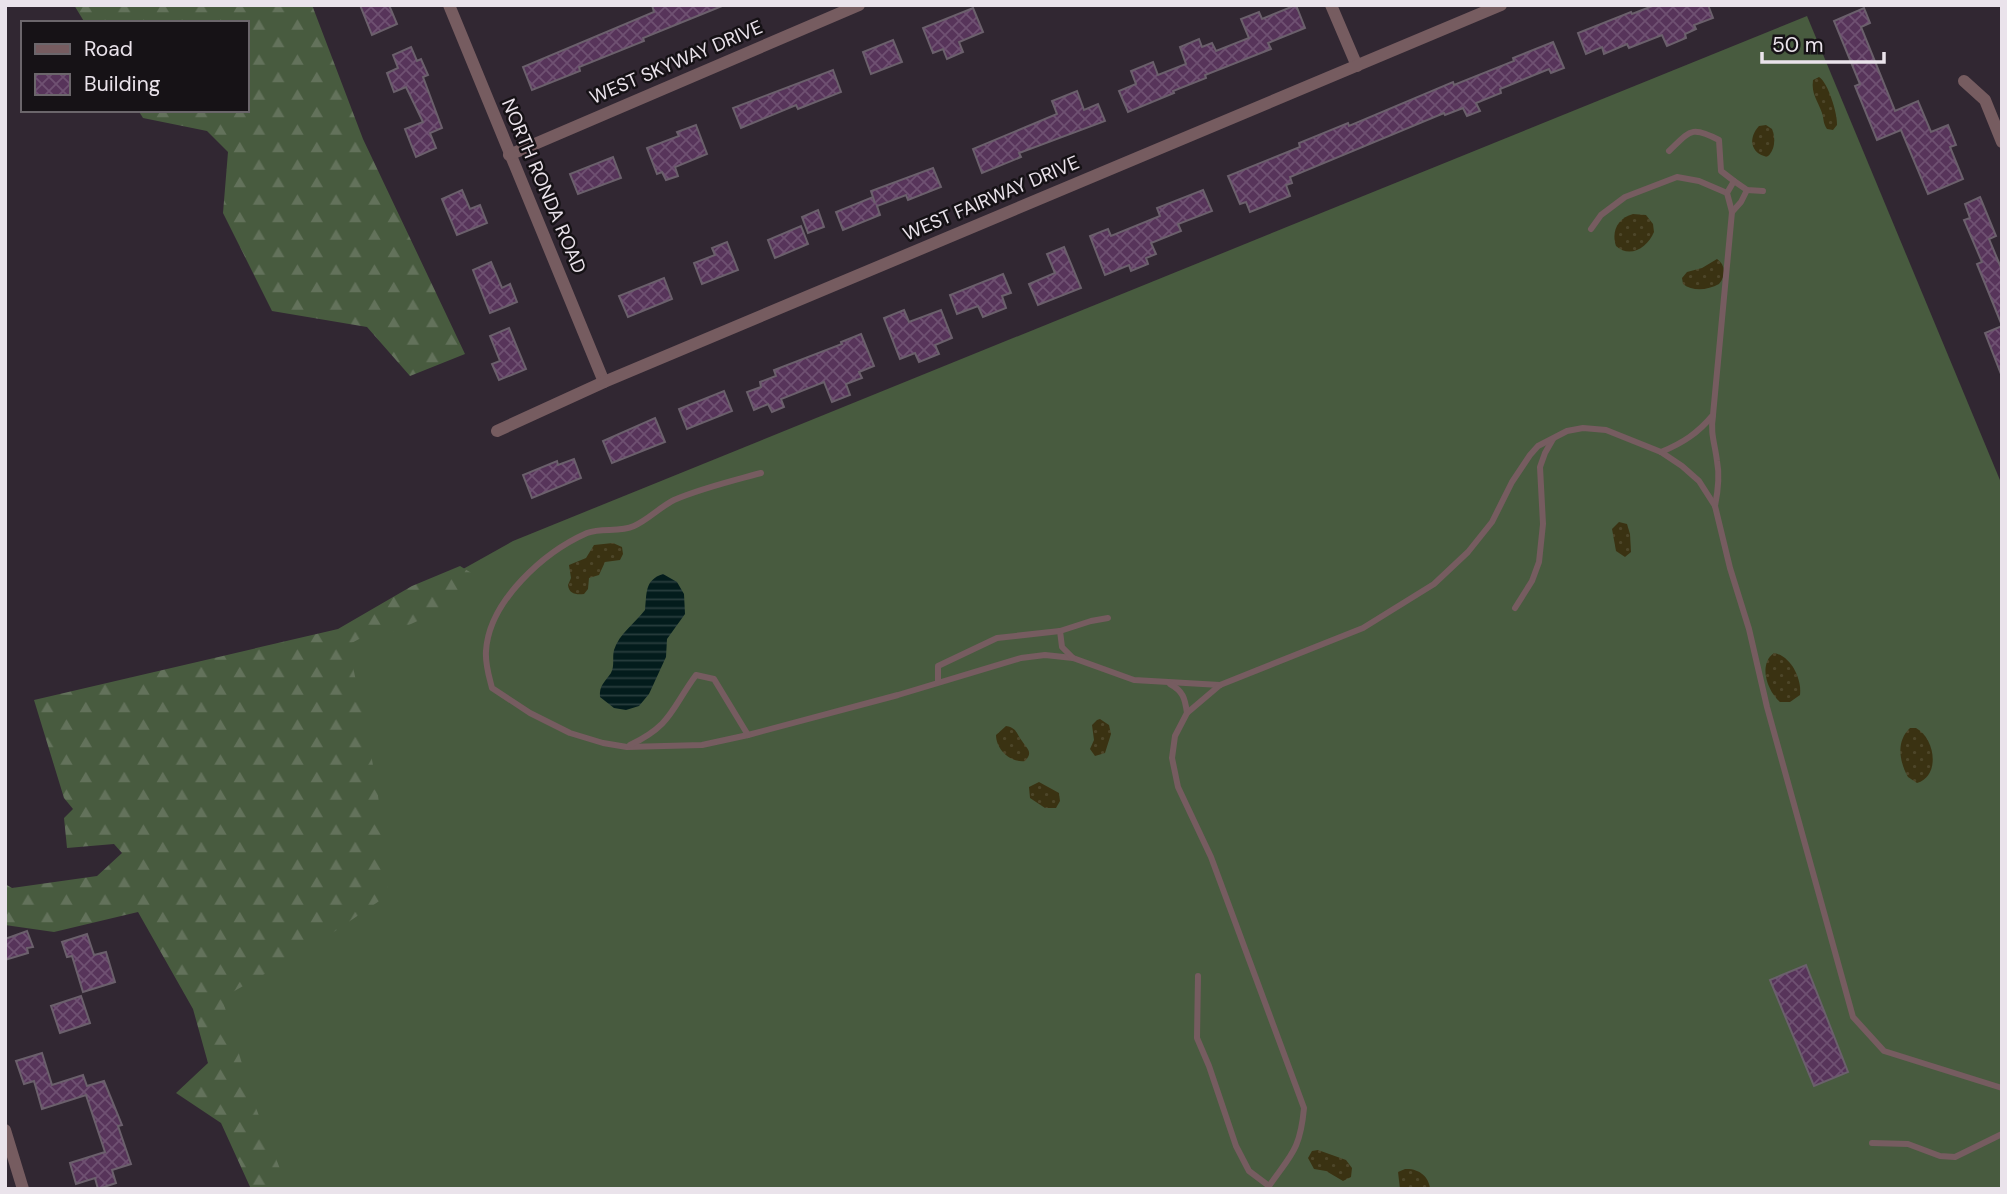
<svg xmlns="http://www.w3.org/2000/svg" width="2007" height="1194" viewBox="0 0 2007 1194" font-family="'DM Sans',sans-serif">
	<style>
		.grass { fill: #485b3f }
		.forest { fill: url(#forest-firs) }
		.sand { fill: url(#sand-dots) }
		.water { fill: url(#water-rules) }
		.building { fill: url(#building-cross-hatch); stroke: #6b606c; stroke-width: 2 }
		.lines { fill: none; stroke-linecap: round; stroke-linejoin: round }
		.lane { stroke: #765c60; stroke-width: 6 }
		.street { stroke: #765c60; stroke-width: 12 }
		.labels { text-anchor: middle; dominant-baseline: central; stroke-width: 5; stroke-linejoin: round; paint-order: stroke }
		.street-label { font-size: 19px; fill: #eae3eb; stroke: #161216 }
	</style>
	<defs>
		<pattern id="forest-firs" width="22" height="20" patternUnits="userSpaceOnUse" patternTransform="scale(1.75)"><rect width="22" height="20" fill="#485b3f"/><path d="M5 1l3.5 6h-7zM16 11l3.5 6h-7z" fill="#63725b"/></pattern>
		<pattern id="sand-dots" width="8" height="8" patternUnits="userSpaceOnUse" patternTransform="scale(1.75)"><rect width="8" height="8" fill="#3a3212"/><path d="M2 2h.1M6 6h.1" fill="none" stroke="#4d4629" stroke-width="1.8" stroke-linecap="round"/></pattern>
		<pattern id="water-rules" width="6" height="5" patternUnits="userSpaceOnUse" patternTransform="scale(1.75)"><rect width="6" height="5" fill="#031c1c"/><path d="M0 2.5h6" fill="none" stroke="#283d3d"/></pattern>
		<pattern id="building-cross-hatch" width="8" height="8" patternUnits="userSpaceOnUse" patternTransform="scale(1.75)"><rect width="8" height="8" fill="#57345a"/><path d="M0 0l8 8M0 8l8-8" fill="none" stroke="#6f5172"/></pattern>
	</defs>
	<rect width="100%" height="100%" fill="#312732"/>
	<polygon class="grass" points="1807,16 2002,485 2002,1189 269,1189 195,989 322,653 354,630 513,541"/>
	<g class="forest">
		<polygon points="74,5 312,5 363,139 465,354 410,376 367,327 272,311 223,213 228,152 207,131 143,118 138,110 247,110 247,23 85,23"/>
		<path d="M460,566L478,577L429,616L386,635L372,632L348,645C367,729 384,808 388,895L309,949L222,998L254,1103L288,1189H251L221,1123L176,1093L208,1063L193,1009L138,912L54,932L5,925V884L12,888L97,876L122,853L114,844L67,848L64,818L73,809L64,798L34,700L338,629L412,586Z"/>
	</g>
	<g class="sand">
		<path d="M1819,77C1828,82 1838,115 1837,125L1833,130L1827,129C1823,123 1824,120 1822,113C1818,101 1811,94 1813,80Z"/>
		<path d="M1766,125L1772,129C1776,138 1775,151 1767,157C1750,153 1748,138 1759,126Z"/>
		<path d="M1633,214L1646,215L1653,224L1654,232C1648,247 1630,259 1616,246C1611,231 1618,218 1633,214Z"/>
		<path d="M1717,259C1726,265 1726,276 1719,284C1708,290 1693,292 1683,284L1682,278L1687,272L1702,268Z"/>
		<polygon points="1619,522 1627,524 1630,534 1631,552 1625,557 1616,551 1612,529"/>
		<path d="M613,543L622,547L623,554L620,560L605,562L599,575L589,578L588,589L584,594C576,595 569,594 568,585L571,578L569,565L586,558L594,545Z"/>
		<path d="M1774,653C1791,656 1802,679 1800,695L1790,702H1780C1767,691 1758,664 1774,653Z"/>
		<polygon points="1100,719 1109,725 1111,734 1105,753 1095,756 1090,749 1094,740 1092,725 1097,720"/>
		<path d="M1006,726C1017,728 1016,733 1022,741C1028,750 1033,752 1025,761C1010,763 996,749 996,735Z"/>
		<path d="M1910,728H1916C1935,738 1941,776 1917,783L1908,777C1899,761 1896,741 1910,728Z"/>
		<polygon points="1039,782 1059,793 1060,801 1056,808 1045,808 1030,798 1029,787"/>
		<polygon points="1318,1150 1346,1160 1352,1168 1351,1177 1343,1181 1326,1171 1314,1169 1308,1158 1312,1151"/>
		<path d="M1405,1169C1418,1168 1429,1176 1430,1189H1400L1398,1172Z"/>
	</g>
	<path class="water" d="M663,574L677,582L684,594L685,614L667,639L666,657L649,694L639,706L626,710L614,708L600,697C599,685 605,682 611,673C615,665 612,658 614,650C619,634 635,623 645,610C647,594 644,580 663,574Z"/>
	<g class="building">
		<polygon points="360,5 389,5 397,24 372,35"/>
		<polygon points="652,5 722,6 643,38 644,41 579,67 580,71 532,90 523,67 654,12"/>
		<polygon points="1296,5 1305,28 1268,43 1271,49 1205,75 1206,78 1173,91 1174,93 1128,112 1119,91 1136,84 1131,71 1153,62 1158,75 1186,64 1180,47 1199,39 1202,47 1212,43 1216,51 1249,38 1241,19 1259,12 1262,19"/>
		<polygon points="1655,5 1708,5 1713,18 1694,25 1696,29 1685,34 1686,38 1667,46 1662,35 1629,48 1627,44 1604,54 1602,47 1586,54 1578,33 1631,12 1632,14"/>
		<polygon points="973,8 983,32 959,42 963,52 947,59 943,49 933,53 923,28"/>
		<polygon points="1864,8 1870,23 1861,27 1895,111 1918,101 1931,132 1948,125 1956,145 1950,147 1963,179 1928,194 1901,130 1877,140 1855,86 1860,84 1834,21"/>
		<polygon points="893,40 902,62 871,74 863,52"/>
		<polygon points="1553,42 1564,68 1551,73 1549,69 1500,89 1501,93 1476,103 1480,111 1467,116 1463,108 1445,115 1444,113 1290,177 1292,183 1286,185 1290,196 1250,212 1246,202 1240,204 1228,176 1300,147 1299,143 1348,123 1349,126 1453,82 1454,85 1514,61 1513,58"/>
		<polygon points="411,47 417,61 421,59 428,75 423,77 442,128 430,133 436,148 416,157 405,129 423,122 406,87 394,92 387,73 398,68 393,55"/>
		<polygon points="833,70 841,92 798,109 796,105 741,128 733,108"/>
		<polygon points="1077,91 1084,110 1098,104 1105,121 1019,153 1021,157 982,173 973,149 1057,114 1052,101"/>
		<polygon points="696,125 707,154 675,167 678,176 666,180 662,172 657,174 647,148 679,136 677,132"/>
		<polygon points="613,157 621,178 578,194 570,174"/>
		<polygon points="933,168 941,187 908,200 906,195 877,206 880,215 843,230 836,212 873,197 875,203 871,191"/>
		<polygon points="462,190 470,209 480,205 487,223 457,235 442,199"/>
		<polygon points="1203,190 1212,211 1178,224 1181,231 1151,243 1156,254 1146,258 1148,264 1131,271 1129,265 1105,275 1090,236 1108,229 1111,236 1160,216 1157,208"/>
		<polygon points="1980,197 1996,236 1989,239 2002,270 2001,323 1977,264 1982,262 1964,220 1970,218 1965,204"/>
		<polygon points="818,210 824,227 808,233 802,217"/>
		<polygon points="801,226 808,244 775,258 768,240"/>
		<polygon points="727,242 738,270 702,284 694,263 715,255 712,248"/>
		<polygon points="1064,247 1081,288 1038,305 1029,284 1055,273 1047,254"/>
		<polygon points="491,262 502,288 510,284 517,302 490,313 473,270"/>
		<polygon points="1003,274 1011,293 1002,296 1006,308 983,317 978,306 957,314 950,295"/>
		<polygon points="664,278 672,299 628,317 619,296"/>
		<polygon points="904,310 909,322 941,310 952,338 935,345 939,354 919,362 915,353 900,359 884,318"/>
		<polygon points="2002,326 2002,374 2001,374 1985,333"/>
		<polygon points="509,328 526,369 499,380 492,364 500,361 490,336"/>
		<polygon points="861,334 874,366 859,372 862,378 846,384 850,395 832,402 824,382 781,399 784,407 772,412 768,404 754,410 747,392 761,387 760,382 776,376 774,370 842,344 841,342"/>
		<polygon points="724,391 732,411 687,429 679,409"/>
		<polygon points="655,418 665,442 612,463 603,441"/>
		<polygon points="574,459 581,478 532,498 523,475 557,461 558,465"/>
		<polygon points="27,931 33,947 27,948 28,953 5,960 5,939"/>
		<polygon points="87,934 94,955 106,952 115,982 83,992 72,956 67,957 62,942"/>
		<polygon points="1806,965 1848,1072 1814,1086 1770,980"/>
		<polygon points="81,996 90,1023 60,1033 51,1006"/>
		<polygon points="42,1053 52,1085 83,1075 87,1086 104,1081 122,1125 118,1126 131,1164 112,1170 116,1183 98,1189 95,1178 76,1184 70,1163 105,1152 86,1095 42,1109 34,1081 24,1084 16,1061"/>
	</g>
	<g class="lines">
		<g class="lane">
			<polyline points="1734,181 1747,190 1763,191"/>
			<polyline points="1732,212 1741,202 1747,190"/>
			<polyline points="1591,229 1601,215 1625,197 1677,177 1699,181 1727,193"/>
			<path d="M1713,416C1710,433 1715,444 1717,461C1720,476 1718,491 1715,506"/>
			<path d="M1661,452C1683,443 1698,433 1713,415L1732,212L1727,193L1734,181L1721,171L1719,140C1691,125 1690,131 1669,151"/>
			<path d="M761,473C732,481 702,488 674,500C660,507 648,520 634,526C619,533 602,527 587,533C544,552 489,601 486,651C485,664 489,676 492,688L530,713L570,733L603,743L627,747L702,745L748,735L898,695L1021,658L1045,655L1073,658L1134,680L1220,685"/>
			<polyline points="1515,608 1532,581 1539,562 1543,524 1540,467 1545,453 1553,439"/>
			<polyline points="1060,631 1062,647 1073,658"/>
			<polyline points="938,682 938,666 997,638 1060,631 1091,621 1108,618"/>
			<path d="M1170,684C1183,691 1185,698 1187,713"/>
			<path d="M630,745C672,725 671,709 696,675L714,679L748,735"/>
			<polyline points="1198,976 1197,1038 1209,1066 1236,1146 1249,1171 1269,1186"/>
			<polyline points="1872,1143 1908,1144 1940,1156 1955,1157 2002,1134"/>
			<path d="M1267,1189C1290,1155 1300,1152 1304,1108L1211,857L1178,787L1172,758L1175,736L1187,713L1220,685L1363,628L1434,584L1468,552L1492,522L1512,482L1530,455L1538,446L1567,431L1583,428L1606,430L1661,452L1682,466L1699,481L1715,506L1730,568L1749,629L1767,707L1853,1017L1884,1051L2002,1088"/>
		</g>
		<g class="street">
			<polyline points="449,5 604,382"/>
			<polyline points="1331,5 1357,66"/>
			<polyline points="1964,81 1985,100 2002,142"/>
			<polyline points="509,155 859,5"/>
			<polyline points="497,431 604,382 1501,5"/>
			<polyline points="5,1130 23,1189"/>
		</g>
	</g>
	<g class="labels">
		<g class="street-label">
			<text transform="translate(676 62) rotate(-23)">WEST SKYWAY DRIVE</text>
			<text transform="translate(544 186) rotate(67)">NORTH RONDA ROAD</text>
			<text transform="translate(991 198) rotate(-23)">WEST FAIRWAY DRIVE</text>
		</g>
	</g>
	<rect width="2007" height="1194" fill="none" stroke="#eae3eb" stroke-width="14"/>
	<rect x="21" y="21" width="228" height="91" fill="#161216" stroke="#6b666b" stroke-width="2"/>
	<rect x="35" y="44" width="35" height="10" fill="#765c60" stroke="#6b666b" stroke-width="2"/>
	<text x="84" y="56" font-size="21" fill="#eae3eb">Road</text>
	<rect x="35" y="74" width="35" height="21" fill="url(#building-cross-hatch)" stroke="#6b666b" stroke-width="2"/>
	<text x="84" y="91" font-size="21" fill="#eae3eb">Building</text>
	<path d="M1762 52v10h122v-10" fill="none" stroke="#eae3eb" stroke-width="3.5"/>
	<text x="1772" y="52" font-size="21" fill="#eae3eb" stroke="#161216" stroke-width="5" paint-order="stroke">50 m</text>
</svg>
